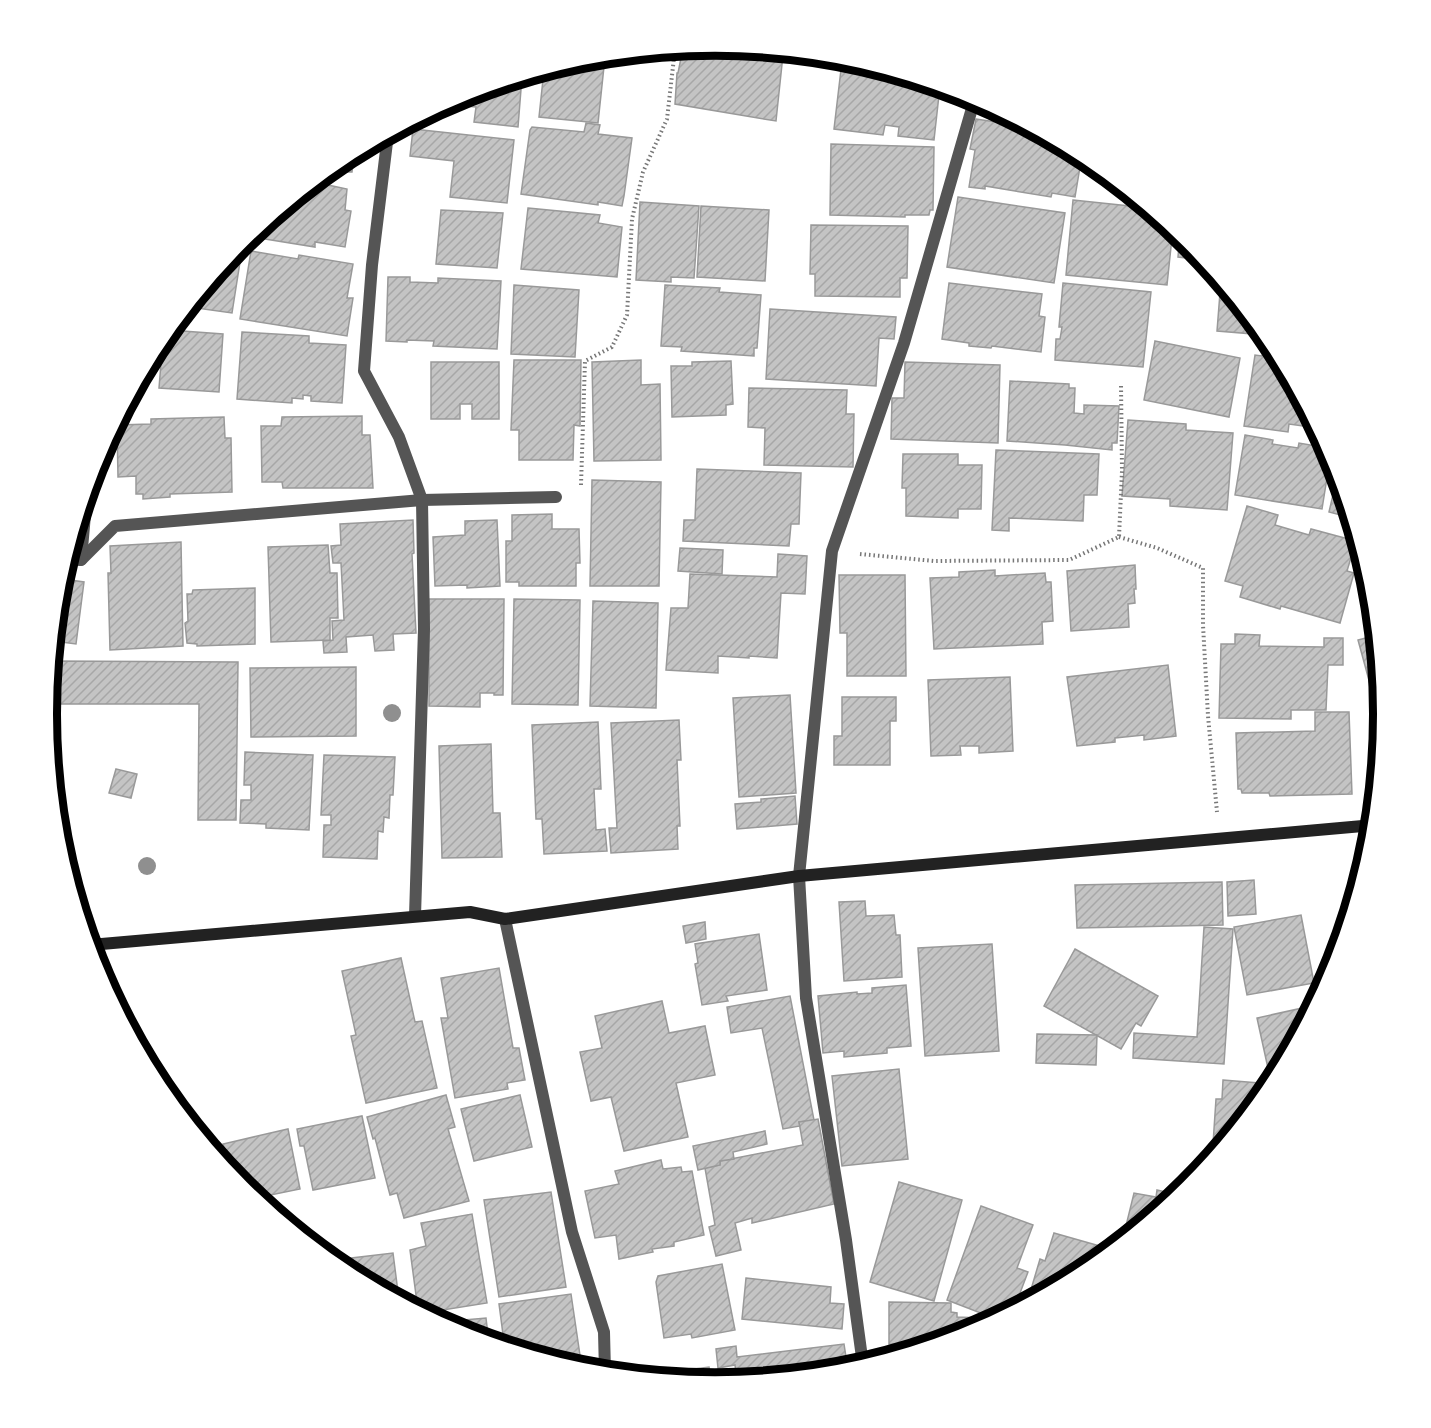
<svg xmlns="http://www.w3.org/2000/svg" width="1431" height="1428" viewBox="0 0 1431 1428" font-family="'Open Sans',sans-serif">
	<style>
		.building { fill: url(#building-hatch); stroke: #999; stroke-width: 1.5 }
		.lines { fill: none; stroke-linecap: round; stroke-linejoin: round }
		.path { stroke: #777; stroke-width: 4; stroke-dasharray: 1.5 3; stroke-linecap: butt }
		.street { stroke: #555; stroke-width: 12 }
		.secondary { stroke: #222; stroke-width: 12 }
		.tree { fill: #8f8f8f }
		.rim { fill: none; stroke: #000; stroke-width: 8 }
	</style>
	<defs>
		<pattern id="building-hatch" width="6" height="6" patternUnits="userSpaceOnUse" patternTransform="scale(1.5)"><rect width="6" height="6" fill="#c4c4c4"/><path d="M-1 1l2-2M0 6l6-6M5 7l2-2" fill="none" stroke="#a7a7a7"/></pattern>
	</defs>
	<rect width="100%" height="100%" fill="#fff"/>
	<g class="building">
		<polygon points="716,45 783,55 776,121 675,104 677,73 678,73 683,48"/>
		<polygon points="599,56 605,57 598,123 539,117 544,70 585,58"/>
		<polygon points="842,61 866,64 940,86 934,140 898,136 899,127 885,125 883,135 834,129"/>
		<polygon points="522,77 518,127 474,122 476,107 444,104 460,96"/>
		<polygon points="976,119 1009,124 1009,122 1024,124 1032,128 1032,130 1037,131 1082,155 1075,197 1052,193 1051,197 985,186 985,189 969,187 975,150 970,149"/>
		<polygon points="586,123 600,125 598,134 632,138 624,196 622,206 598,202 598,205 521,194 530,130 532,127 584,132"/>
		<polygon points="413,129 514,140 507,203 450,197 454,161 410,156"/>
		<polygon points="831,144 934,147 933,210 930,210 929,215 905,215 905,217 830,215"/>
		<polygon points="354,153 352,172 343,172 342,174 327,172 344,158"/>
		<polygon points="314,183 314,187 322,189 323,184 347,189 345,210 351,211 345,247 315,242 315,247 252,237 253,233"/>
		<polygon points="958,197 1065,213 1054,283 947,267"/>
		<polygon points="1073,200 1149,208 1173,228 1167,285 1066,275"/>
		<polygon points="640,202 699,206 694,278 671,277 671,282 636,280"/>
		<polygon points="701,206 769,210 765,281 697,277"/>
		<polygon points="528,208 600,215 598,223 622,227 617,277 521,269"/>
		<polygon points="441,210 503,213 497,268 436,264"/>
		<polygon points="811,225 908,226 907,278 900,278 900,297 815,296 815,274 810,274"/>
		<polygon points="1180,234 1189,241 1204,260 1178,257"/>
		<polygon points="241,242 243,243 232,313 189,307"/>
		<polygon points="251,251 298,259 299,255 353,264 347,298 353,298 347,336 240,319"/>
		<polygon points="388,277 410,277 410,282 438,283 438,278 501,281 497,349 433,346 434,341 407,340 407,342 386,341"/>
		<polygon points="1221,280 1266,335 1217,331"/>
		<polygon points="949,283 1042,294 1039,316 1045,317 1041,352 992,346 991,348 969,346 969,343 942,339"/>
		<polygon points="1063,283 1151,292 1143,367 1055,360 1056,339 1060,339 1062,327 1059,327"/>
		<polygon points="514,285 579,290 575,357 511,354"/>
		<polygon points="665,285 720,288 719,292 761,295 757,348 754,348 754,356 681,351 682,347 661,346"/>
		<polygon points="770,309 896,317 894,339 879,338 876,386 766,379"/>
		<polygon points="169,330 223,334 219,392 159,388 163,338"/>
		<polygon points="242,332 309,336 309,343 346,345 342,403 311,401 311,396 303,395 303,399 292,398 292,403 237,399"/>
		<polygon points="1155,341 1240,358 1229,417 1144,400"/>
		<polygon points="1264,349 1276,351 1318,428 1289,424 1288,432 1244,426 1255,355 1262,356"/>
		<polygon points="514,360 581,360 580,426 574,425 573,460 519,460 519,430 511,430"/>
		<polygon points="641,360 641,385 660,384 661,460 594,461 592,362"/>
		<polygon points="731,361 733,404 726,405 726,415 672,417 671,366 692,366 692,362"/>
		<polygon points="431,362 499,362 499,419 472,419 472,404 460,404 460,419 431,419"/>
		<polygon points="905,362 1000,365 998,443 891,439 892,398 904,398"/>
		<polygon points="1010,381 1069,384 1069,388 1075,388 1074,413 1084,414 1084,405 1119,406 1117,443 1112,443 1112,450 1065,445 1007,441"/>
		<polygon points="749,388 847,390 846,414 854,414 853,467 764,465 765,428 748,427"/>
		<polygon points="362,416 362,435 370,435 373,488 283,488 282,482 262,482 261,426 281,426 282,417"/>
		<polygon points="224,417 225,438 231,438 232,492 170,494 170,497 143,499 143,494 136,494 136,476 118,477 117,425 151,424 151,419"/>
		<polygon points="1128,420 1186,424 1186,430 1233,433 1227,510 1170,506 1170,499 1122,496"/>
		<polygon points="1245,435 1273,440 1272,444 1298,448 1299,443 1328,448 1331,453 1322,509 1235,495"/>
		<polygon points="996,450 1099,454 1097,495 1084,495 1083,521 1009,518 1009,531 992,530"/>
		<polygon points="903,454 958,454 958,465 982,465 981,509 958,509 958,518 906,516 906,488 902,488"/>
		<polygon points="697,469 801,473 799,524 791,524 789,546 683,541 684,520 695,520"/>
		<polygon points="1338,473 1352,518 1329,512"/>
		<polygon points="592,480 661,482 659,586 590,586"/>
		<polygon points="1247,506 1278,515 1275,525 1309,535 1311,529 1356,541 1347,571 1354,573 1340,623 1281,606 1280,609 1240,597 1243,586 1225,581"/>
		<polygon points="552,514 552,529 579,529 580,563 576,563 576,586 519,586 519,582 506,582 506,541 512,541 512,515"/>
		<polygon points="413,520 414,553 412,554 416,633 393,634 394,650 375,651 373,635 346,637 347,652 324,653 323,641 333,640 332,621 344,620 341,563 333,563 331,546 341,545 340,524"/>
		<polygon points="497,520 500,586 467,588 467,585 435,586 433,537 465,535 465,521"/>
		<polygon points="181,542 183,646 110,650 108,573 111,573 110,546"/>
		<polygon points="328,545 330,573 337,573 338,618 330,618 330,640 271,642 268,547"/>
		<polygon points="680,548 723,550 722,574 678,571"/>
		<polygon points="778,554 807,556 805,594 781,593 777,658 749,656 749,658 718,656 718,673 666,670 671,608 688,608 690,574 777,577"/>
		<polygon points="1135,565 1136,589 1134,589 1135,603 1128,604 1129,627 1071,631 1067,571"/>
		<polygon points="995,570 995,576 1045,573 1046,582 1051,582 1053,621 1042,622 1043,644 934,649 930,578 959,577 959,572"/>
		<polygon points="839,575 905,575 906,676 847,676 847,633 840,633"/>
		<polygon points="61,577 63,579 84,582 76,644 54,641 59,583"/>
		<polygon points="255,588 255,644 197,646 197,644 187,643 185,623 188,621 187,594 192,594 193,590"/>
		<polygon points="429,599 504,599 503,695 494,695 494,693 480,693 480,707 429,706"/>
		<polygon points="514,599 580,600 578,705 512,704"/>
		<polygon points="593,601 658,603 656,708 590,706"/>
		<polygon points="1235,634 1260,635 1259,646 1324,647 1324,638 1343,638 1343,665 1328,665 1326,710 1291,710 1291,719 1219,718 1221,644 1235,644"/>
		<polygon points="1377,635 1384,704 1376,706 1358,640"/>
		<polygon points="52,661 238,662 236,820 198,820 199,704 47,704"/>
		<polygon points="1168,665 1176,736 1144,740 1144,735 1115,738 1115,742 1077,746 1067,677"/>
		<polygon points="356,667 356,736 251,737 250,668"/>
		<polygon points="1010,677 1013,751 979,753 979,746 960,746 961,755 931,756 928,680"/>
		<polygon points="790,695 796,793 739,797 733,698"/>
		<polygon points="842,697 896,697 896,721 890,721 890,765 834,765 834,736 842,736"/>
		<polygon points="1384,710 1383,734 1375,736 1371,712"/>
		<polygon points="1315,712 1349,712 1352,794 1270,796 1269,793 1242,793 1241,789 1238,789 1236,733 1315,731"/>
		<polygon points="679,720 681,760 677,760 680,826 677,826 678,849 611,853 609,828 617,828 611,723"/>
		<polygon points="598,722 601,789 594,789 596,830 605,829 607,851 544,854 542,819 536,819 532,725"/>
		<polygon points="491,744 493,813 500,813 502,857 442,858 439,746"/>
		<polygon points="245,752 313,755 309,830 266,828 266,824 240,823 241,800 251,800 251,785 244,785"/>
		<polygon points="324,755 395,757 393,795 390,795 389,818 384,817 383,832 378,831 377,859 323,857 324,825 331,825 331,815 321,815"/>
		<polygon points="116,769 137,774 131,798 109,793"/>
		<polygon points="795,796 797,824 737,829 735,804 761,802 761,799"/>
		<polygon points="1254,880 1256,914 1228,916 1227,882"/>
		<polygon points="1222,882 1223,925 1077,928 1075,885"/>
		<polygon points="865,901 866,916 894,915 896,935 900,935 902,977 844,981 839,902"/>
		<polygon points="1301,915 1314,983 1247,995 1234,927"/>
		<polygon points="705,922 706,939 686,943 683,926"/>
		<polygon points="1204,927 1233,929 1224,1064 1133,1058 1134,1033 1197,1037"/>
		<polygon points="759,934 767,990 726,996 728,1001 702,1005 695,964 698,963 695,944"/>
		<polygon points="992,944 999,1051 925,1056 918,948"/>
		<polygon points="1075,949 1158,996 1141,1026 1136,1023 1121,1049 1044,1006"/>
		<polygon points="401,958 415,1022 422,1021 437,1088 366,1103 351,1036 356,1035 342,971"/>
		<polygon points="499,968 513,1048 519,1048 525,1080 507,1083 508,1089 455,1098 441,1018 448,1018 441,978"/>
		<polygon points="906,985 911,1046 887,1048 887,1053 844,1057 844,1051 823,1053 818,996 857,992 857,994 872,993 872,988"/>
		<polygon points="790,996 814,1120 799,1122 800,1126 783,1129 762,1028 731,1033 727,1007"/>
		<polygon points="662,1001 669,1033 705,1026 715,1075 676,1083 688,1137 624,1151 611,1097 591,1101 580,1052 602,1048 595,1016"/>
		<polygon points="1307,1007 1309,1017 1274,1081 1271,1082 1257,1018"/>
		<polygon points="1037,1034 1097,1035 1096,1065 1036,1063"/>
		<polygon points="899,1069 908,1159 842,1166 832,1076"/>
		<polygon points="1223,1080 1273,1084 1212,1159 1216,1099 1222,1099"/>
		<polygon points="446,1095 455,1127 448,1129 469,1201 404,1218 397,1193 390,1195 375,1138 373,1139 367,1117"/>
		<polygon points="520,1095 532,1147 474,1161 461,1109"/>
		<polygon points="362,1116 375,1178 313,1190 304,1146 300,1146 297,1129"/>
		<polygon points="818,1119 834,1204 752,1223 752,1218 735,1223 741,1250 716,1256 709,1227 715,1225 705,1168 720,1165 720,1161 803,1145 799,1122"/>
		<polygon points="288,1129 300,1189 256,1198 242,1187 229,1170 223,1144"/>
		<polygon points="765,1131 767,1144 733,1152 734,1159 720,1161 720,1165 698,1170 693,1146"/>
		<polygon points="661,1160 663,1169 681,1167 682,1172 692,1171 704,1235 674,1242 674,1246 652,1249 653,1252 619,1259 616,1235 595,1238 585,1191 619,1184 615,1171"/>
		<polygon points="899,1182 962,1200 934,1301 870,1282"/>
		<polygon points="1157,1190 1179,1195 1122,1242 1134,1193 1156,1197"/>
		<polygon points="551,1192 566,1287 499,1297 484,1200"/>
		<polygon points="981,1206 1033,1225 1017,1268 1028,1272 1014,1309 996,1319 947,1300"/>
		<polygon points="472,1214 487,1303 424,1313 418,1310 410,1250 426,1246 421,1223"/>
		<polygon points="1054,1233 1107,1248 1105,1256 1087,1270 1027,1303 1040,1259 1045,1261"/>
		<polygon points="393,1253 399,1300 344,1270 338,1265 343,1265 343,1259"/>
		<polygon points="722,1264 735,1330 692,1338 691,1334 664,1338 656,1282 658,1276"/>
		<polygon points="746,1278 831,1287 830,1303 844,1304 842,1329 742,1319"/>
		<polygon points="571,1294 582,1369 513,1348 512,1340 504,1342 499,1304"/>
		<polygon points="889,1302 951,1303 951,1312 957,1313 957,1317 981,1318 981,1327 971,1332 928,1345 889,1344"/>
		<polygon points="486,1318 488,1335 502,1334 504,1345 459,1332 454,1329 453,1321"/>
		<polygon points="844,1344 848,1370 846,1370 737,1381 735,1365 718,1368 716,1349 736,1346 737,1357"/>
		<polygon points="709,1367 712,1383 642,1376"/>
	</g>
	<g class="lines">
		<g class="path">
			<polyline points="581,485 585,361 612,347 627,315 632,219 643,172 667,119 675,49"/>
			<polyline points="1119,537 1157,548 1203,568 1203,625 1208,716 1217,812"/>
			<polyline points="860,554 934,561 1069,560 1119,537 1122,471 1121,385"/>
		</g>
		<g class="street">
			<polyline points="388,134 372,265 364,371 399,437 422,500 424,629 415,916"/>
			<polyline points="67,559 81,560 115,526 422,500 556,497"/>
			<polyline points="81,560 87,492"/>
			<polyline points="505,919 572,1232 604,1332 605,1372"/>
			<polyline points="863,1365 846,1240 806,998 799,876 832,551 904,343 975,98"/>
		</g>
		<polyline class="secondary" points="90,945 470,912 505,919 799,876 1374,825"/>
	</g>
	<g class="tree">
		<circle cx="392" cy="713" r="9"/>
		<circle cx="147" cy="866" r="9"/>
	</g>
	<path d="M0 0H1431V1428H0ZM57 714a658 658 0 1 1 1316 0a658 658 0 1 1-1316 0Z" fill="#fff" fill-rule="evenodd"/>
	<path class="rim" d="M57 714a658 658 0 1 1 1316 0a658 658 0 1 1-1316 0Z"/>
</svg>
